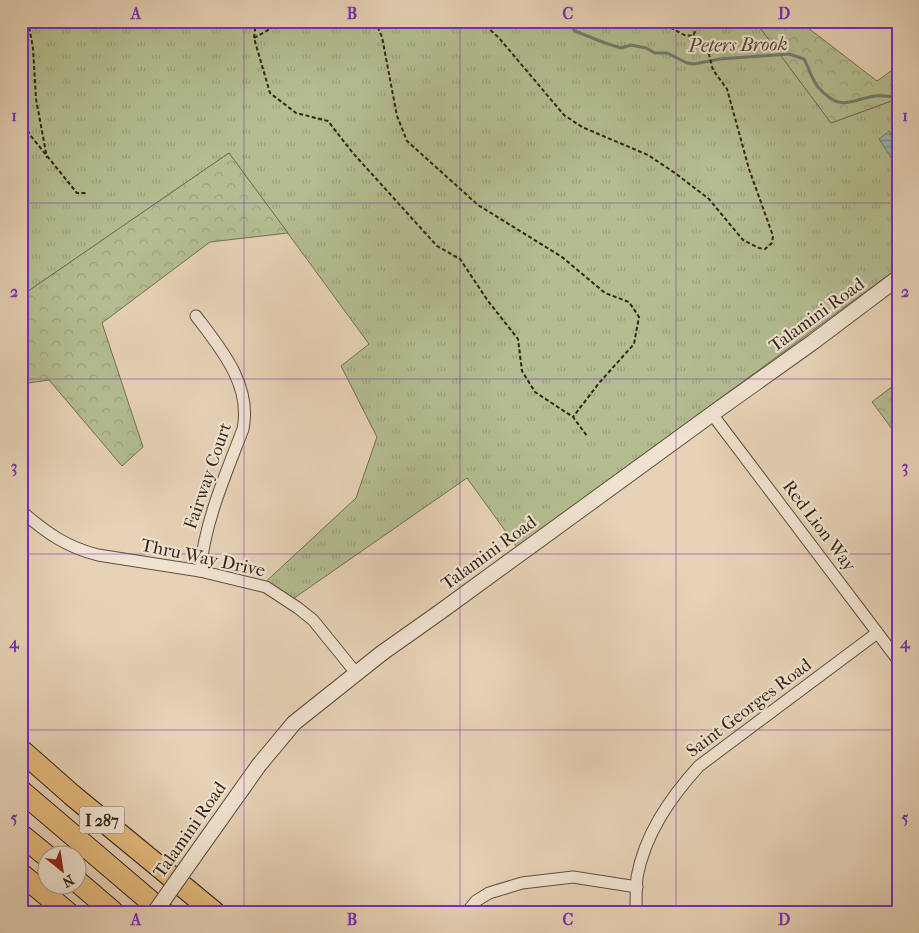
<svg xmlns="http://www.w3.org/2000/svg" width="919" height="933" viewBox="0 0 919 933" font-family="'IM FELL French Canon',serif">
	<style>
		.grass { fill: url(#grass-tufts); stroke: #737053 }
		.forest { fill: url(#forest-crowns); stroke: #737053 }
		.water { fill: url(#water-rules); stroke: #6f7c72 }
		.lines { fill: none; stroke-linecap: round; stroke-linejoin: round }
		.stream { stroke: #6f7c72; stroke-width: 3 }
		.minor-casing { stroke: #60503e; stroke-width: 13 }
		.tertiary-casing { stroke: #60503e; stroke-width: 17 }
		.motorway-casing { stroke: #332416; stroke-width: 23 }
		.path { stroke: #332416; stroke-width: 2; stroke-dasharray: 4 2.5; stroke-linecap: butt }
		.minor { stroke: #efe2d0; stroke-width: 11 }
		.tertiary { stroke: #efe2d0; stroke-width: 15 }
		.motorway { stroke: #e4b97b; stroke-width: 21 }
		.tertiary-bridge-casing { stroke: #60503e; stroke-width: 17; stroke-linecap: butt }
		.tertiary-bridge { stroke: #efe2d0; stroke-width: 15 }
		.grid { fill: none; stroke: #7b2cbf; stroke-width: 1; stroke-opacity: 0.55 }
		.labels { text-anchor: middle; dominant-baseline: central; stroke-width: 4.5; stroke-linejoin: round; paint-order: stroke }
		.shield { fill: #efe2d0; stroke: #6b5d4e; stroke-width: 1 }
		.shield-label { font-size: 16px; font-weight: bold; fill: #332416 }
		.street-label { font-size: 18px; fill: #332416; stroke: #efe2d0 }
		.water-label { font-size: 19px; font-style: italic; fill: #4c493c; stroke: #efe2d0 }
		.neatline { fill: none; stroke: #7b2cbf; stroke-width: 2 }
		.grid-label { font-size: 16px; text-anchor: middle; font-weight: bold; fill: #7b2cbf }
	</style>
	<defs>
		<pattern id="grass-tufts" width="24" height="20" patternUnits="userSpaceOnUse" patternTransform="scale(1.25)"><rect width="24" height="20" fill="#b3bd90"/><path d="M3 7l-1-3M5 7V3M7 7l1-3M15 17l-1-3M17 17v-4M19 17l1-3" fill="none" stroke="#9aa27b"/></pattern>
		<pattern id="forest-crowns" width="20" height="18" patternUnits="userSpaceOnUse" patternTransform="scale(1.25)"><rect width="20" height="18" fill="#b3bd90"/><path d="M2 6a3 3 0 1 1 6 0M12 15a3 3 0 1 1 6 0" fill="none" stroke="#9aa27b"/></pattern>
		<pattern id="water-rules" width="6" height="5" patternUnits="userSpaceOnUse" patternTransform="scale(1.25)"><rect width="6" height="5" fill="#97b7b0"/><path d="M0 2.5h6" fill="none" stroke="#7c958e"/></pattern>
	</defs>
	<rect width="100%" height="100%" fill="#e7d2b6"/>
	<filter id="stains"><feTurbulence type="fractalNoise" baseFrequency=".004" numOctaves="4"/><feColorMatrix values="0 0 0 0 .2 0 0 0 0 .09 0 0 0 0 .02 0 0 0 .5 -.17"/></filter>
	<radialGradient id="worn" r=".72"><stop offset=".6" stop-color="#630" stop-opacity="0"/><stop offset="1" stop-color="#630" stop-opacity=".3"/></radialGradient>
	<polygon class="grass" points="21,21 755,21 831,123 894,100 898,100 898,265 894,271 517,547 467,478 287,603 260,587 356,498 377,437 341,366 369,344 229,153 21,296"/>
	<g class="forest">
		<polygon points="755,21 803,21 807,27 877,81 898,66 898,100 894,100 831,123"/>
		<polygon points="229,153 288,233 210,242 102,323 143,447 122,466 49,380 21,384 21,296"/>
		<polygon points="898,382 898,437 872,402"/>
	</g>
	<polygon class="water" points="889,131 898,144 898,164 896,165 879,139"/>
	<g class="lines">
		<path class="stream" d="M568,21L575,31L605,43L621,48L631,45L646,48L655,53H667L687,63L694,64L720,59L789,54L804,59C809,68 812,80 818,87C840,112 848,101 874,96C882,95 890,97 898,97"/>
		<g class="minor-casing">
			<g id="minor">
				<path d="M196,316C221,349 252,385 243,429C225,476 205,521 200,571"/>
				<polyline points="712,414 898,660"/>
				<path d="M21,511C47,533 66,547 98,555L200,571L266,587L298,608L313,620L356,673"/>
				<polyline points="467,912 476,901 489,893 522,883 573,877 637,887"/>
				<path d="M636,912C636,900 636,888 637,877C645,834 670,798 699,766L877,633"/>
			</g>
		</g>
		<g class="tertiary-casing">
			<polyline id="tertiary" points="193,858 259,765 294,723 382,653 440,612 712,414 813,342 898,278"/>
		</g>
		<g class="motorway-casing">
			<g id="motorway">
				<polyline points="21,750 72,795 214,912"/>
				<polyline points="21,791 163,912"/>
				<polyline points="21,835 48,857"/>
				<polyline points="21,874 67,912"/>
				<polyline points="78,882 113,912"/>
			</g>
		</g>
		<g class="path">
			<polyline points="28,21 33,48 36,99 47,158"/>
			<polyline points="256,21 254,38 270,93 296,113 328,121 352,152 437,246 460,259 488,301 518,339 522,371 535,392 573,417 587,436"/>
			<polyline points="375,21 382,37 397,116 407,141 478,205 562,257 605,293 629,302 639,317 634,344 599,383 573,417"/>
			<polyline points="481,21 499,38 564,115 582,127 648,155 675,173 709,199 743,240 759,248 765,249 772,243 773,236 749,169 727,89 713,70 706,43 701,39 693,36"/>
			<polyline points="659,21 684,35 693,36 700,21"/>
			<polyline points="254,38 284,21"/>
			<polyline points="21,119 30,135 77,193 88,193"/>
		</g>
		<use href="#minor" class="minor"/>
		<use href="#tertiary" class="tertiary"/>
		<use href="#motorway" class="motorway"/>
		<g class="tertiary-bridge-casing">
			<polyline id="tertiary-bridge" points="155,912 193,858"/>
		</g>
		<use href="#tertiary-bridge" class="tertiary-bridge"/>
	</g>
	<path class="grid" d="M244,21V912M460,21V912M676,21V912M21,203H898M21,379H898M21,554H898M21,730H898"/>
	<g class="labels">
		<rect class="shield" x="79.5" y="806.5" width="45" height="27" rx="4"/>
		<g class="shield-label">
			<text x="102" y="820">I 287</text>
		</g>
		<g class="street-label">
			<text transform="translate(817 315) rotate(-36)">Talamini Road</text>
			<text transform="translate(208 476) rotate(-71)">Fairway Court</text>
			<text transform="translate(819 526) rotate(53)">Red Lion Way</text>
			<text transform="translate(489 553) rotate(-36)">Talamini Road</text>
			<text transform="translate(203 558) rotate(12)">Thru Way Drive</text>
			<text transform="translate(749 708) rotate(-37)">Saint Georges Road</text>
			<text transform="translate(190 830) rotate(-55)">Talamini Road</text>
		</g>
		<g class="water-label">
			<text transform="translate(738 45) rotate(-1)">Peters Brook</text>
		</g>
	</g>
	<rect width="919" height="933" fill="none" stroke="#e7d2b6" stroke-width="55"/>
	<g transform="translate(62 870) rotate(150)"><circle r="24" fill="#efe2d0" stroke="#a49686"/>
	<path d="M0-4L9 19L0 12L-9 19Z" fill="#8f2418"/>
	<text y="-8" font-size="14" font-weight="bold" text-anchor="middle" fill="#332416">N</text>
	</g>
	<rect x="28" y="28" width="864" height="878" class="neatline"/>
	<g class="grid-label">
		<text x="136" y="19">A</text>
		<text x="352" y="19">B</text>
		<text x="568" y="19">C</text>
		<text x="784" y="19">D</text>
		<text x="14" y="121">1</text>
		<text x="905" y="121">1</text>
		<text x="14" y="297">2</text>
		<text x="905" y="297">2</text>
		<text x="14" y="472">3</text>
		<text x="905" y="472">3</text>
		<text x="14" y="648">4</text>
		<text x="905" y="648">4</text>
		<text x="14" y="823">5</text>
		<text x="905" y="823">5</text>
		<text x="136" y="925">A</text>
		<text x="352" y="925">B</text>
		<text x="568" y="925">C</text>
		<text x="784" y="925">D</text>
	</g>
	<rect width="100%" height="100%" filter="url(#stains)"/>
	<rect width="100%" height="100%" fill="url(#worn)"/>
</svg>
